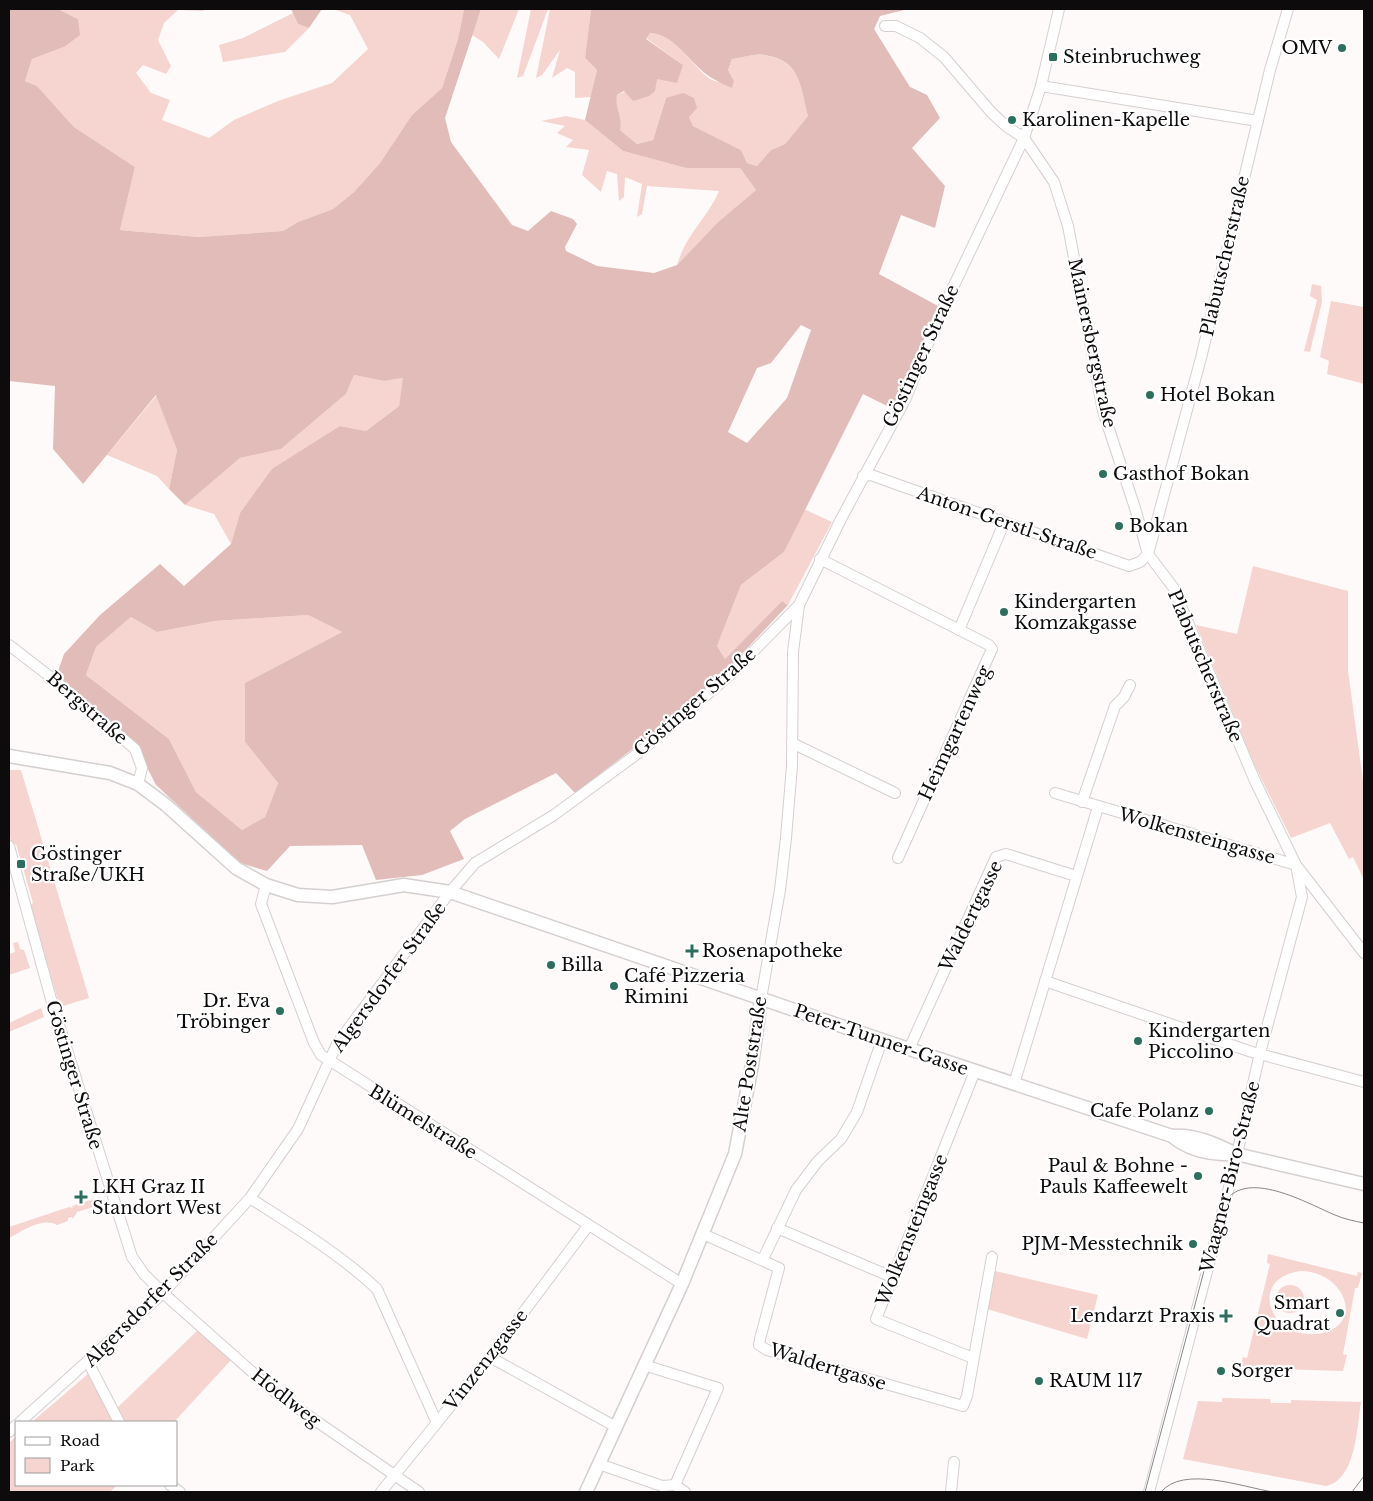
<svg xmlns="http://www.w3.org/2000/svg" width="1373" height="1501" viewBox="0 0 1373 1501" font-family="'Libre Baskerville',serif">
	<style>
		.green { fill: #f6d4d0; fill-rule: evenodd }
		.forest { fill: #e2bcb8; fill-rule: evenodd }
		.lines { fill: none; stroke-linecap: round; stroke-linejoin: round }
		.minor-casing { stroke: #d6cfcf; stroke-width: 12 }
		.major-casing { stroke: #d6cfcf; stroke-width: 15 }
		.minor { stroke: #fff; stroke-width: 10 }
		.major { stroke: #fff; stroke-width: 12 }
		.tram { stroke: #898686; stroke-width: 1 }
		.poi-dot { fill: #2d6f5e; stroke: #fff; stroke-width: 2 }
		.labels { text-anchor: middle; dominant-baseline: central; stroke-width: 4.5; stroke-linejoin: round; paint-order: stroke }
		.poi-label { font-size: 18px; fill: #0d0b0b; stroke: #fff; text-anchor: start }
		.street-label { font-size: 18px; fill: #0d0b0b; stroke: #fff }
	</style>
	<rect width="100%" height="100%" fill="#fefafa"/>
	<g class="green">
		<polygon points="58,9 204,9 203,11 178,10 164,23 158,40 171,66 166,74 143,65 136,73 151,93 170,100 162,120 209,138 234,120 278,101 332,83 368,49 350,15 333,9 464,9 458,39 442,88 412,115 380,163 354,192 333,209 298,222 283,231 199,237 120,230 135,167 74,127 37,86 25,81 32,59 64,47 78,19"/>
		<polygon points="481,9 519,9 499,59 483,42 472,35"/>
		<polygon points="531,9 548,9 523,76 517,78"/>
		<polygon points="550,9 591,9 585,58 597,70 591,97 575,98 575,72 567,68 552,78 560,50 542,75 536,78"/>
		<polygon points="293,13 298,24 309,28 285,52 223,62 219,45 243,38"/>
		<path d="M650,33C681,34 696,78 718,82C723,82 729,81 734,81L728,70L732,59C742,58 755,53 763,55C801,60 800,86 808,116L785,144L771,150L757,166L747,163L741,150L693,126L689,117L666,98L653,140L637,144L620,130L615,102L617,95L657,79L683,65L646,38Z"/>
		<path d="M566,116L585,120L623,151L686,168H740L756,190L718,222L677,265C687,232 707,219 719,191L647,186L642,214L637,217L642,184L625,177L624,197L619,201L617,174L607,171L601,192L582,175L589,150L566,147L573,140L557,133L565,126L541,121Z"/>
		<polygon points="1312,284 1321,286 1322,302 1310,352 1304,351 1317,300 1310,296"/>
		<polygon points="1331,301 1364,307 1364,384 1327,374 1329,361 1320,357"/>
		<polygon points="354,375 384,381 404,378 399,406 366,431 340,426 240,513 231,544 214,514 185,505 240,458 281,449 346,394"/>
		<polygon points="157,395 177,450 169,489 157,476 107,455"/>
		<polygon points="804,509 832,522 788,605 782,601 725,659 717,646 741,585 784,552"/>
		<polygon points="1253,566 1348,591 1348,671 1364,788 1364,880 1353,857 1349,859 1330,823 1291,838 1255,766 1196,625 1237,634"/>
		<polygon points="308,615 342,632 245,683 245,742 278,783 265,817 242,830 196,792 169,739 86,675 96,647 131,617 157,632 215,621"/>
		<polygon points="11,770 21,770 89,998 60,1007 30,905 33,903 23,868 26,867 24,861 21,861 16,844 12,845 9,834 9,771"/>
		<polygon points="18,942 20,949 24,950 30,968 9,975 9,954 15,952 13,943"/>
		<polygon points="41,1008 44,1017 9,1032 9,1023"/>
		<path d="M100,1197L103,1210H96L93,1207L77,1212L73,1219L72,1217L68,1218V1221L57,1225C41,1217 23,1231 9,1238V1227L69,1207L73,1208L72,1206Z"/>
		<path d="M1268,1254L1357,1276L1358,1272L1362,1273L1358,1288H1355L1343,1354L1347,1355L1343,1371L1240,1368L1243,1357L1247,1358L1270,1264L1267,1263ZM1301,1271C1343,1271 1366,1323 1322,1333C1271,1344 1245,1278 1301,1271Z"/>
		<polygon points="995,1271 1098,1295 1087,1339 987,1309"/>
		<circle cx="1290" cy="1299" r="14"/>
		<polygon points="198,1330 231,1360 174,1422 123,1422 116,1409"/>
		<polygon points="88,1374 114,1422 32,1422"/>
		<path d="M1222,1398L1270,1399L1271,1403H1291V1400L1361,1402C1357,1427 1356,1480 1326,1486L1183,1459L1198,1401L1222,1402Z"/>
		<polygon points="16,1436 16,1485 117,1485 110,1492 9,1492 9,1443"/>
	</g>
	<g class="forest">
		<path d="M9,9H58L78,19L80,35L64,47L32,59L25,81L37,86L74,127L135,167L120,230L199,237L283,231L298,222L333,209L354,192L380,163L412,115L442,88L458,39L464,9H481L445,118L451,142L512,225L528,231L551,211L573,219L577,224L565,247L566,251L597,266L654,273L677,265L718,222L756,190L740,168H686L623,151L585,120L597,70L585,58L591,9H908L880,16L874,29L910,87L927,95L940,118L912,148L945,186L935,228L901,215L879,274L938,306L906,385L893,409L863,394L784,552L741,585L717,646L725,659L782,601L788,605L719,678L651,735L575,793L556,773L465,819L450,831L464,859L422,875L376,880L362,845L290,846L267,871L240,863L156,785L135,744L56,677L64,654L100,615L160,564L184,586L231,544L240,513L272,469L340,426L366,431L399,406L403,378L384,381L354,375L346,394L281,449L240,458L185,505L169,489L177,450L156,395L83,484L53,449L55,386L9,381ZM650,33C671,34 684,54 699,68C708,77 720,83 732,88L734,81L728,70L732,59C742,58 755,53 764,55C801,60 800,86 808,116L785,144L771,150L757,166L747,163L741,150L693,126L689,117L697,108L694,98L683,93L666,98L653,140L637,144L620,130C623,117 614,107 617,95L624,91L633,101L649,96L655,91L657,79L677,83L683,65L646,39ZM801,325L811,330L787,398L747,443L728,432L757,368L771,363ZM308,615L342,632L245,683V742L278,783L265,817L242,830L196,792L169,739L86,675L96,647L131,617L157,632L215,621Z"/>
		<polygon points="291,9 322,9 309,28 298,24"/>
	</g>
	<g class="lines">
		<g class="minor-casing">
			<g id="minor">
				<polyline points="885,26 896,26 920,38 944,57 991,112 1006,126 1024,138 1054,182 1068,226 1103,411 1135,508 1148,554 1173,587 1255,781 1296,865 1364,953"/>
				<polyline points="1041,86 1258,121"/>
				<polyline points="863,476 871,475 896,484 1129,566 1140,562 1148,554"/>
				<polyline points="1148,554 1201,358 1270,70 1288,9"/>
				<polyline points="820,559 989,645 992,649 898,858"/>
				<polyline points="959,630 1004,523"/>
				<polyline points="9,645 53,679 135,749 142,768 138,784"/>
				<polyline points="792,743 895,793"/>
				<polyline points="1055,793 1296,865 1302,897 1260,1053 1232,1176 1149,1492"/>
				<polyline points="1082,802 1115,706 1124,697 1130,685"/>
				<polyline points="9,846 51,999 132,1257 144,1274 163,1293 277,1394 419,1492"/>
				<polyline points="266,885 261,904 314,1043 321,1055 682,1284"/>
				<polyline points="1045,981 1252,1052 1364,1082"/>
				<polyline points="761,999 780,890 786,838 792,766 793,652 799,605"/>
				<polyline points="909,1049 996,857 1006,854 1076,876"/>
				<polyline points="1014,1084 1098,807"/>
				<path d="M250,1198C293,1226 340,1254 377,1289L437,1423"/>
				<polyline points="777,1228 894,1278"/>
				<polyline points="703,1234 779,1268 760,1339 759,1345 767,1350 963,1406 967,1396 992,1257"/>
				<polyline points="763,1259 796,1190 818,1161 841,1139 857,1112 882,1040"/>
				<polyline points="490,1357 616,1427"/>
				<polyline points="973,1358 876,1319 975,1071"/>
				<polyline points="88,1362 119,1422"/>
				<polyline points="644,1365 718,1388 675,1485 685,1492"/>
				<polyline points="20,1422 163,1293 250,1198 298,1129 337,1044 450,892 475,863 554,815 641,751 730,675 799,605 841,519 905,400 938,319 1024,138 1041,86 1059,9"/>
				<polyline points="9,1432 16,1425"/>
				<polyline points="599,1464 662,1486 675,1485"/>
				<polyline points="170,1485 180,1492"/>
				<polyline points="381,1492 490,1357 588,1226"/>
				<polyline points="951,1492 954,1462"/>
			</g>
		</g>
		<g class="major-casing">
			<g id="major">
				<path d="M9,756L110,773L138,784L166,805L236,868L266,885L298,895L332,897L404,885L450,892L882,1040L1172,1136C1194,1134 1216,1144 1236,1154"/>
				<path d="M1172,1136C1189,1151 1213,1155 1236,1154L1364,1184"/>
				<polyline points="586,1492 682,1284 735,1154 752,1065 761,999"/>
			</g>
		</g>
		<use href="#minor" class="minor"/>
		<use href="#major" class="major"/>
		<g class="tram">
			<path d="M1145,1492L1220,1211C1238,1163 1304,1202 1335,1215C1344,1219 1354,1221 1364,1223"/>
			<path d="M1161,1492C1183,1465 1242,1487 1273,1492"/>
			<polyline points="1352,1492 1364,1476"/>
		</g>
	</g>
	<g class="poi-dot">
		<circle cx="1342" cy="48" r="5"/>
		<rect x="1048" y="52" width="10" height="10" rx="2.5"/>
		<circle cx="1012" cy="120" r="5"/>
		<circle cx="1150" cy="395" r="5"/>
		<circle cx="1103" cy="474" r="5"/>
		<circle cx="1119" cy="526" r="5"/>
		<circle cx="1004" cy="612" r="5"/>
		<rect x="16" y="859" width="10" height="10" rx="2.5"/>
		<path d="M689.5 943.5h5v5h5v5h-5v5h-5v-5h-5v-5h5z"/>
		<circle cx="551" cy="965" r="5"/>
		<circle cx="614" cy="986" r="5"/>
		<circle cx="280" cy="1011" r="5"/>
		<circle cx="1138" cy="1041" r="5"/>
		<circle cx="1209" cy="1111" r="5"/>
		<circle cx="1198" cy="1176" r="5"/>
		<path d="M78.5 1189.5h5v5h5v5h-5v5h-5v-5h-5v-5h5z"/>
		<circle cx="1193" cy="1244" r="5"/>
		<circle cx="1340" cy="1313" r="5"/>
		<path d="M1223.5 1308.5h5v5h5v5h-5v5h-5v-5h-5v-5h5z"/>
		<circle cx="1221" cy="1371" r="5"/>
		<circle cx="1039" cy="1381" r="5"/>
	</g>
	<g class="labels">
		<g class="poi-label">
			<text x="1332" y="48" text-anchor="end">OMV</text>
			<text x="1063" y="57">Steinbruchweg</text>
			<text x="1022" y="120">Karolinen-Kapelle</text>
			<text x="1160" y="395">Hotel Bokan</text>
			<text x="1113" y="474">Gasthof Bokan</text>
			<text x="1129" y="526">Bokan</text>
			<text x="1014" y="602">Kindergarten<tspan x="1014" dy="21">Komzakgasse</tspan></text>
			<text x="31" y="854">Göstinger<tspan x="31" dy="21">Straße/UKH</tspan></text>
			<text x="702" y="951">Rosenapotheke</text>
			<text x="561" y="965">Billa</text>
			<text x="624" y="976">Café Pizzeria<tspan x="624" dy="21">Rimini</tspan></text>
			<text x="270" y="1001" text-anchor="end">Dr. Eva<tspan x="270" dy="21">Tröbinger</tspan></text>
			<text x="1148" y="1031">Kindergarten<tspan x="1148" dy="21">Piccolino</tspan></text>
			<text x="1199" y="1111" text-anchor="end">Cafe Polanz</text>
			<text x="1188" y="1166" text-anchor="end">Paul &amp; Bohne -<tspan x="1188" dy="21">Pauls Kaffeewelt</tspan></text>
			<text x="92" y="1187">LKH Graz II<tspan x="92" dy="21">Standort West</tspan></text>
			<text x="1183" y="1244" text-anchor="end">PJM-Messtechnik</text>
			<text x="1330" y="1303" text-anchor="end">Smart<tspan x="1330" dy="21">Quadrat</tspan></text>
			<text x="1215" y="1316" text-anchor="end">Lendarzt Praxis</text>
			<text x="1231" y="1371">Sorger</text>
			<text x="1049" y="1381">RAUM 117</text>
		</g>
		<g class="street-label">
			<text transform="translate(1225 256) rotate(-77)">Plabutscherstraße</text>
			<text transform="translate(1092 343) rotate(78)">Mainersbergstraße</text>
			<text transform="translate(921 356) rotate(-65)">Göstinger Straße</text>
			<text transform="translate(1007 523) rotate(19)">Anton-Gerstl-Straße</text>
			<text transform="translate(1205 666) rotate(67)">Plabutscherstraße</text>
			<text transform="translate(695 702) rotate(-41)">Göstinger Straße</text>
			<text transform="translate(87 708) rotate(41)">Bergstraße</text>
			<text transform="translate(955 733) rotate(-65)">Heimgartenweg</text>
			<text transform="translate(1197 836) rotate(16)">Wolkensteingasse</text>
			<text transform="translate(971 916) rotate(-64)">Waldertgasse</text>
			<text transform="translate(389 977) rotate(-54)">Algersdorfer Straße</text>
			<text transform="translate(881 1040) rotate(19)">Peter-Tunner-Gasse</text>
			<text transform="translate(750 1064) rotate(-81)">Alte Poststraße</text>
			<text transform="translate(74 1075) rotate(73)">Göstinger Straße</text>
			<text transform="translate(423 1122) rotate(32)">Blümelstraße</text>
			<text transform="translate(1230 1177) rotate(-76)">Waagner-Biro-Straße</text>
			<text transform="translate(912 1230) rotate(-68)">Wolkensteingasse</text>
			<text transform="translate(151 1300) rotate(-45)">Algersdorfer Straße</text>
			<text transform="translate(486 1360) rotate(-52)">Vinzenzgasse</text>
			<text transform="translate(828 1367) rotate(17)">Waldertgasse</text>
			<text transform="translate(286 1398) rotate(38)">Hödlweg</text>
		</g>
	</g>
	<rect width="1373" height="1501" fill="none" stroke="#0d0b0b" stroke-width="20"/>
	<rect x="15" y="1421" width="162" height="65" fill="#ffffff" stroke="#9e9d9d"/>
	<rect x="25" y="1437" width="25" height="8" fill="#ffffff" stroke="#9e9d9d"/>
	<text x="60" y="1446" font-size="15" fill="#0d0b0b">Road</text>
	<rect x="25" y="1458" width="25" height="15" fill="#f6d4d0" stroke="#9e9d9d"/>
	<text x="60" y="1471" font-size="15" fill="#0d0b0b">Park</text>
</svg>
